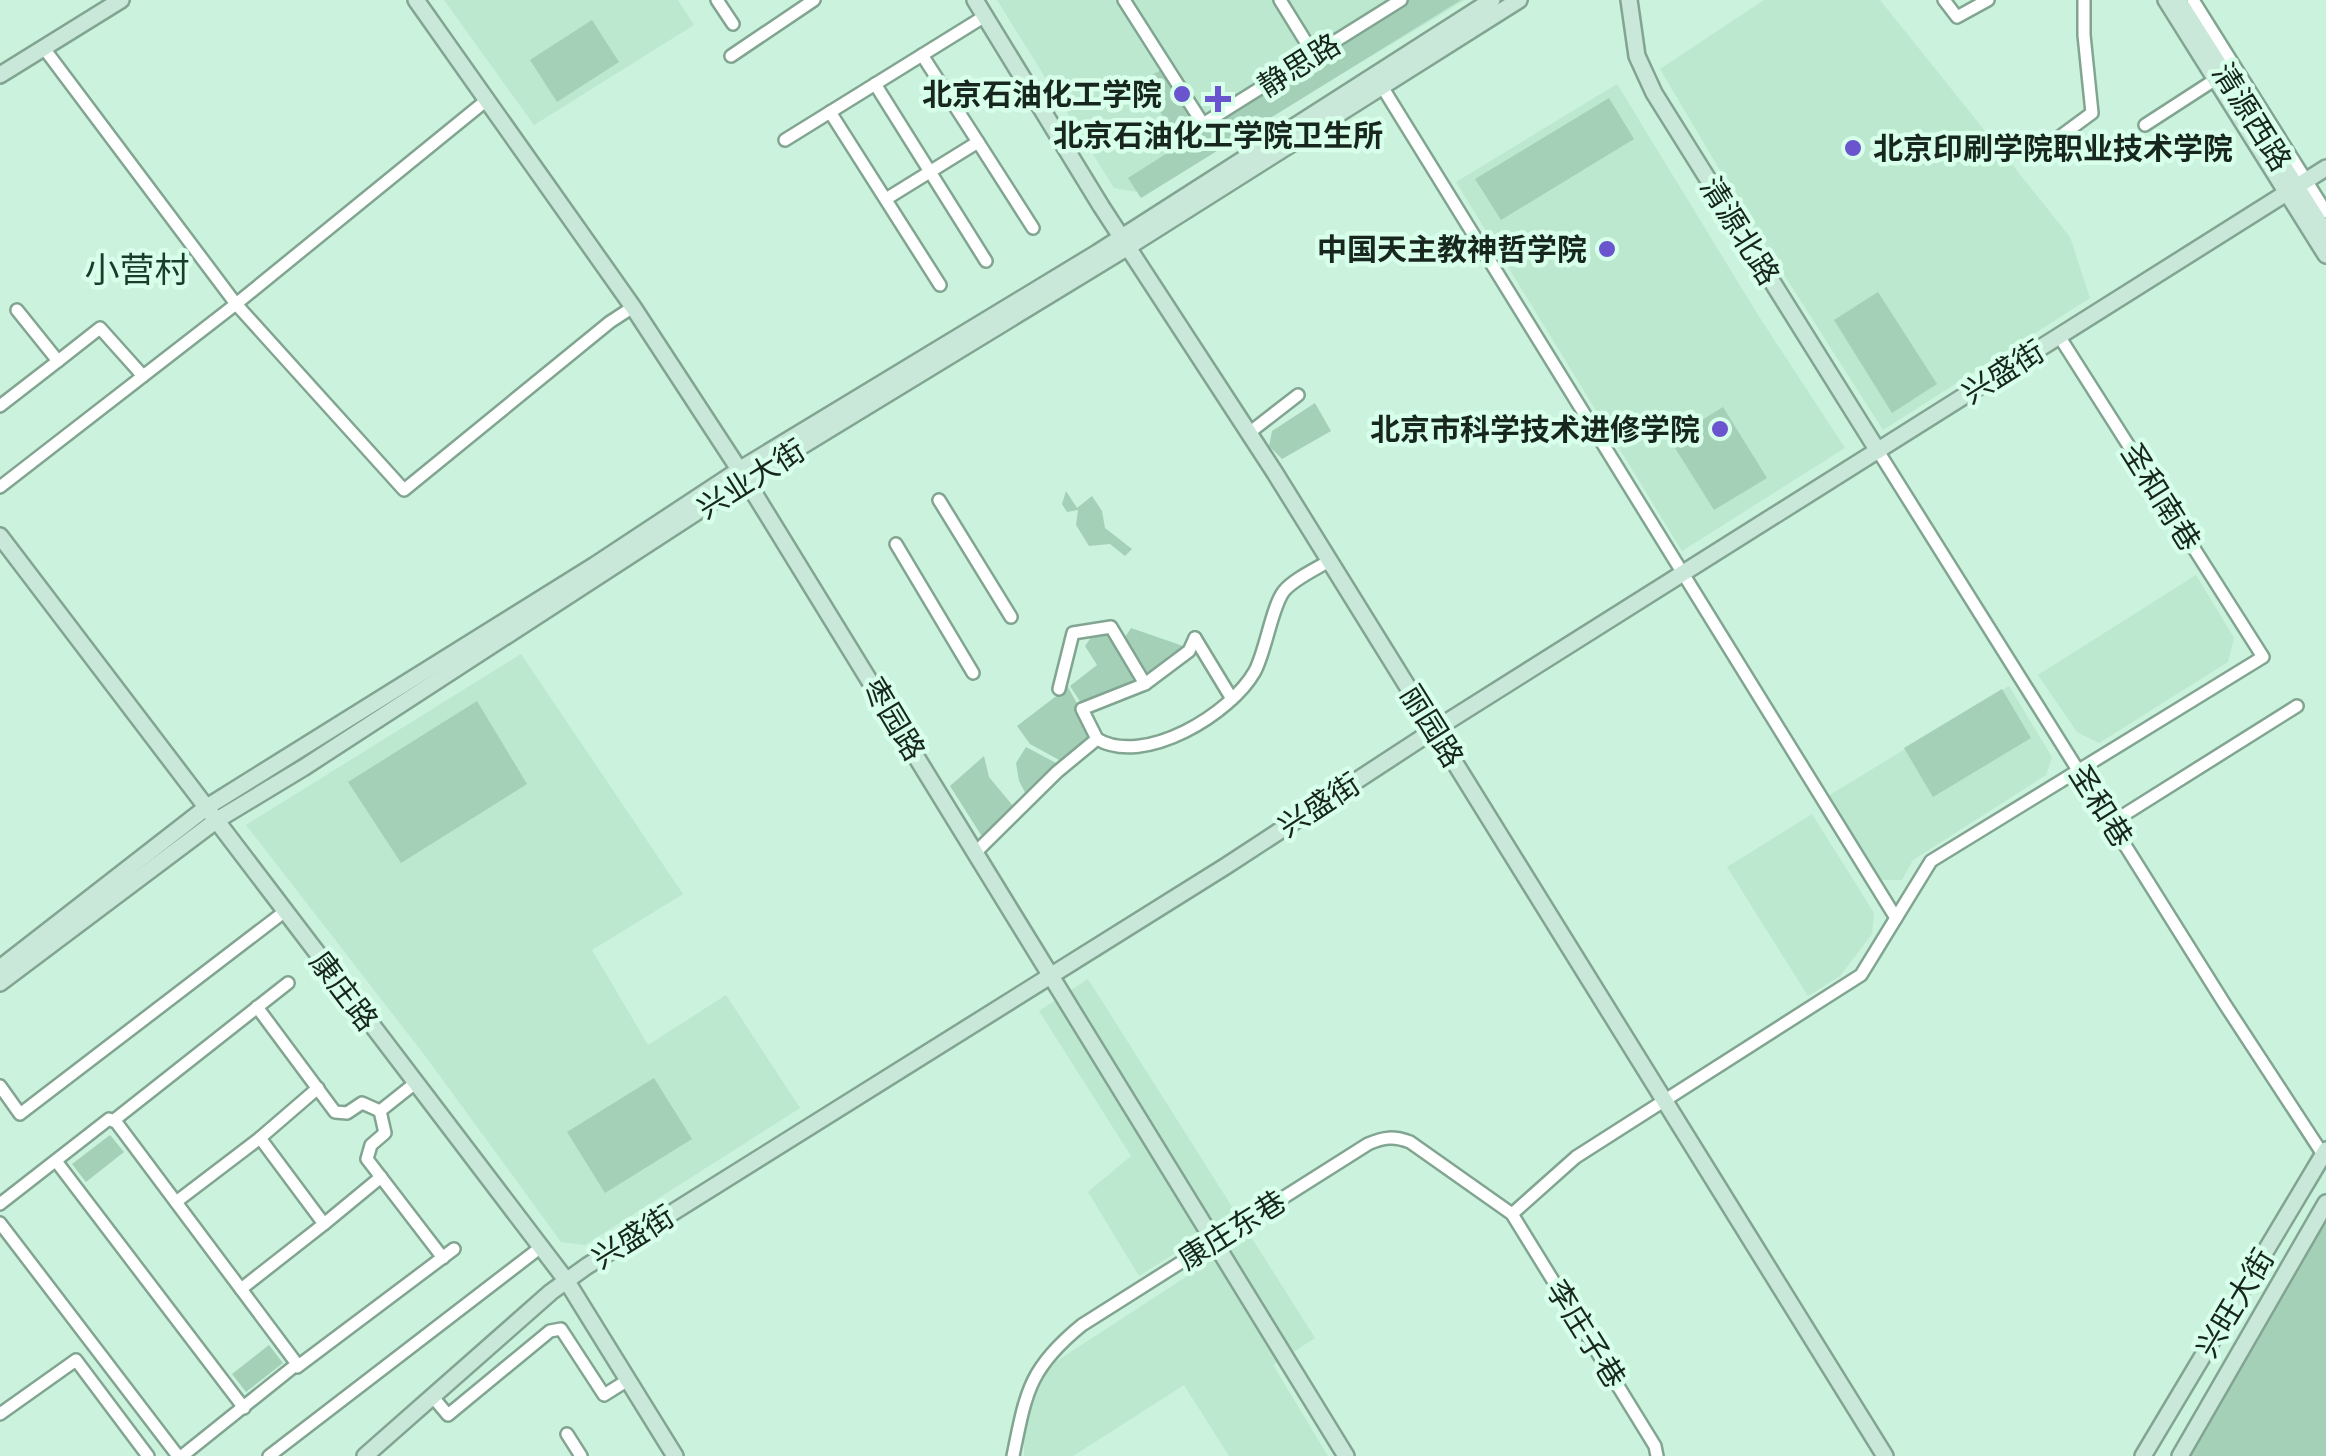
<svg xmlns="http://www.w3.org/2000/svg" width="2326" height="1456" viewBox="0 0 2326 1456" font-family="Figtree,'Noto Sans SC',sans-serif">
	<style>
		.built { fill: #bbe8ce }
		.green { fill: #a5d0b8 }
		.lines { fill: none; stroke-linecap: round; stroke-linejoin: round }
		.street-casing { stroke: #81a591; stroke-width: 16 }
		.secondary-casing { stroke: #81a591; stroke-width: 20 }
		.street { stroke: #fff; stroke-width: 11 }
		.secondary { stroke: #cae8da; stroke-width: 15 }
		.poi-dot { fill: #6a55cf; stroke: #d8ffe9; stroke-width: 4 }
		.labels { text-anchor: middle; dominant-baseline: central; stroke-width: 9; stroke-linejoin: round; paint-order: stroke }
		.street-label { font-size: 30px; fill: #17261e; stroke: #d8ffe9 }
		.poi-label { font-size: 30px; font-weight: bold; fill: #17261e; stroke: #d8ffe9; text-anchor: end }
		.quarter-label { font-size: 35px; fill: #1a3c2b; stroke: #d8ffe9 }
	</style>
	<rect width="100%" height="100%" fill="#cbf2dc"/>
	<g class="built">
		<polygon points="444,0 678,0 694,25 534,125"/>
		<polygon points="997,0 1465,0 1143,193 1114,188"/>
		<polygon points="1764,0 1880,0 2070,237 2090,298 1883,430 1753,226 1660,69"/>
		<polygon points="1617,84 1758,315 1845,448 1682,551 1456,182"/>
		<polygon points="2196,575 2234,638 2228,662 2099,743 2077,732 2038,675"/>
		<polygon points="521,654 683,894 592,950 648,1045 726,995 800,1108 585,1245 561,1242 426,1057 246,825"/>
		<polygon points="2009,686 2052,757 2046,775 1913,860 1902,880 1879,880 1828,796"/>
		<polygon points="1812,814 1874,913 1872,934 1840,976 1808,996 1727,867"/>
		<polygon points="1088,979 1315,1338 1273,1365 1328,1456 1229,1456 1184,1385 1073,1456 1024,1456 1024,1402 1034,1376 1201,1267 1182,1238 1177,1252 1139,1276 1088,1192 1131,1156 1039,1011"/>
	</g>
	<g class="green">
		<polygon points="1408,0 1461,0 1141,198 1128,178"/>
		<polygon points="592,20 619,62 557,102 530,60"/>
		<polygon points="1163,69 1195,122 1193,127 1176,139 1142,80"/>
		<polygon points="1609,98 1634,139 1501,220 1475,179"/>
		<polygon points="1878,292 1937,384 1892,413 1834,320"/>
		<polygon points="1315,403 1331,431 1282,459 1269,446 1272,431"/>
		<polygon points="1723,407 1767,478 1714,510 1670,440"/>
		<polygon points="1066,491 1077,508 1092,496 1102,511 1105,528 1132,549 1125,556 1110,544 1089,546 1076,525 1078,510 1067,512 1062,504"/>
		<polygon points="1131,628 1186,647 1148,680 1123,640"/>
		<polygon points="1109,634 1141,683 1083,706 1070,686 1097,665 1085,646 1092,636"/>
		<polygon points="1068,687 1079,707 1074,710 1090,738 1061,761 1030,744 1017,726"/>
		<polygon points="2002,689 2031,738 1933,797 1904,748"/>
		<polygon points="477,701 527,784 401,863 348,782"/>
		<polygon points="1026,747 1058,764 1027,796 1019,781 1016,763"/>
		<polygon points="984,756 989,777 1013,806 983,838 950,786"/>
		<polygon points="654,1078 692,1139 605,1193 567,1132"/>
		<polygon points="110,1135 124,1152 86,1182 72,1164"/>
		<polygon points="2326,1222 2326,1456 2190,1456"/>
		<polygon points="269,1345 283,1363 246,1392 232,1374"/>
	</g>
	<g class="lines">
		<g class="street-casing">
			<g id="street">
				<polyline points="717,0 733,24"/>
				<polyline points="1124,0 1203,124 1401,0"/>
				<polyline points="1280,0 1314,55"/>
				<polyline points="1944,0 1957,17 1988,0"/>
				<polyline points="2193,0 2326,212"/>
				<polyline points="43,47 236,304 404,490 610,322 633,307"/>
				<polyline points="731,56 814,0"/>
				<polyline points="875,84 986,261"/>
				<polyline points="1381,85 1896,918"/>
				<polyline points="830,112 940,285"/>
				<polyline points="2145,125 2216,79"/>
				<polyline points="785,140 985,16"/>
				<polyline points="978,142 1033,228"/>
				<polyline points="2035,155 2092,113 2084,35 2084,0"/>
				<polyline points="886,199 978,142 922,55"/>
				<polyline points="17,310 58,361 100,328 143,376"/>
				<polyline points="0,406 58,361"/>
				<polyline points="1249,433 1298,395"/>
				<polyline points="1878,451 2224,1003 2326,1159"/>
				<polyline points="0,487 236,304 488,99"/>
				<polyline points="939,500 1011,617"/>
				<polyline points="896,544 973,673"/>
				<polyline points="1195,638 1232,699"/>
				<polyline points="1059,689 1073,633 1111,627 1145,684 1189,651 1195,638"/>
				<polyline points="1097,739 1082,709 1145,684"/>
				<polyline points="2111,823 2297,706"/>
				<path d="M976,852L1057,772L1097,739C1144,767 1231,714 1255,671C1266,650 1272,606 1284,591C1294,579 1316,569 1329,561"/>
				<polyline points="257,1007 335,1112 347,1113 362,1103 380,1111 385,1133 371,1145 367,1159 443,1258"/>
				<polyline points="0,1086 20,1114 284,912"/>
				<polyline points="380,1111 414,1084"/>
				<polyline points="113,1121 288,983"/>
				<polyline points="260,1138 318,1088"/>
				<polyline points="56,1161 244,1408"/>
				<polyline points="176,1202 260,1138 324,1224 241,1289"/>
				<polyline points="0,1204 109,1119 116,1122 297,1364 182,1456"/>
				<polyline points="1512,1214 1576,1157 1861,975 1931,861 2263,657 2059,336"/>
				<polyline points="0,1223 178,1456"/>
				<polyline points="324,1224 381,1177"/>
				<polyline points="297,1367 454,1249"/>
				<polyline points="432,1396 448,1415 550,1331 561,1329 604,1395 628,1380"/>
				<polyline points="0,1414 76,1360 148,1456"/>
				<polyline points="567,1434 581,1456"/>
				<polyline points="269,1456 541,1247"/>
				<path d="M1013,1456C1026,1392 1029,1368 1082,1325L1368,1144C1384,1137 1394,1136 1410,1142L1512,1214L1655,1446L1657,1456"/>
			</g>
		</g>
		<g class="secondary-casing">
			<g id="secondary">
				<polyline points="416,0 633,307 746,480 1346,1456"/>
				<polyline points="975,0 1101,206 1275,473 1885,1456"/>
				<polyline points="1629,0 1637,56 1654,93 1878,451"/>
				<polyline points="2166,0 2326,255"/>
				<polyline points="2178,0 2326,233"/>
				<polyline points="0,75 121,0"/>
				<polyline points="0,536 566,1280 675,1456"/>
				<polyline points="0,968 207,807 595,565 739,470 1097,253 1492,0"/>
				<polyline points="0,983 217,820 303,768 746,480 1128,247 1519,0"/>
				<polyline points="365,1456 551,1292 587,1266 1226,866 1434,730 2326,168"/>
				<polyline points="2143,1456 2326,1150"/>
				<polyline points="2180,1456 2326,1203"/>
			</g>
		</g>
		<use href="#street" class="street"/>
		<use href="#secondary" class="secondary"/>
	</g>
	<g class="poi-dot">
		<circle cx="1182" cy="94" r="10"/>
		<path d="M1213 84h10v10h10v10h-10v10h-10v-10h-10v-10h10z"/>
		<circle cx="1853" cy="148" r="10"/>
		<circle cx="1607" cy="249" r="10"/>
		<circle cx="1720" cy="429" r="10"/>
	</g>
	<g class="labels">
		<g class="street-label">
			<text transform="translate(1299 65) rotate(-32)">静思路</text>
			<text transform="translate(2252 117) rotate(58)">清源西路</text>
			<text transform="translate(1740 231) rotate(58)">清源北路</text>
			<text transform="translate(2003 372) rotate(-32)">兴盛街</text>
			<text transform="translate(751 479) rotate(-32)">兴业大街</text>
			<text transform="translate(2161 497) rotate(58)">圣和南巷</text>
			<text transform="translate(894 719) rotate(59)">枣园路</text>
			<text transform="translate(1432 726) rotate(58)">丽园路</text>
			<text transform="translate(1319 805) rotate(-33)">兴盛街</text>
			<text transform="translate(2101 806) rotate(58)">圣和巷</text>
			<text transform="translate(344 991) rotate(53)">康庄路</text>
			<text transform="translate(1232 1230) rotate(-32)">康庄东巷</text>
			<text transform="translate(633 1237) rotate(-32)">兴盛街</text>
			<text transform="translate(2235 1303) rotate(-59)">兴旺大街</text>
			<text transform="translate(1586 1334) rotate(58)">李庄子巷</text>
		</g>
		<g class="poi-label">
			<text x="1162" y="94">北京石油化工学院</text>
			<text x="1218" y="135" text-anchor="middle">北京石油化工学院卫生所</text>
			<text x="1873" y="148" text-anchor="start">北京印刷学院职业技术学院</text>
			<text x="1587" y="249">中国天主教神哲学院</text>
			<text x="1700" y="429">北京市科学技术进修学院</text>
		</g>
		<g class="quarter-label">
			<text x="137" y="270">小营村</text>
		</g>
	</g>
</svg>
